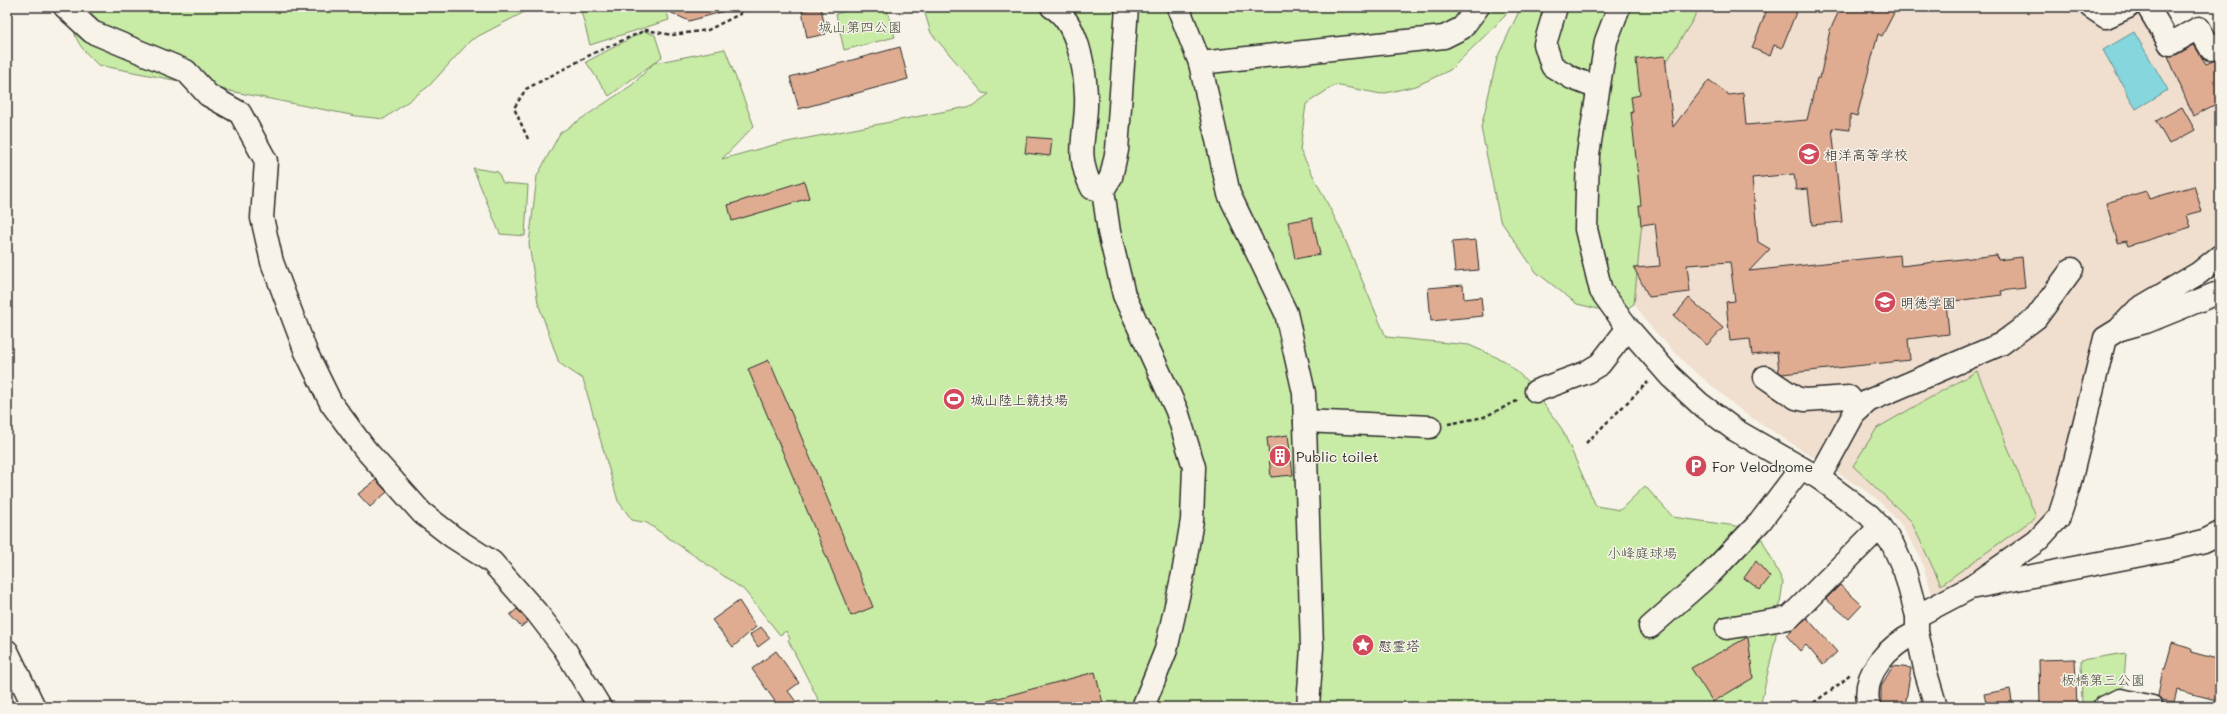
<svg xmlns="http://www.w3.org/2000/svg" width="2227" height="714" viewBox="0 0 2227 714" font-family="Mali,'Klee One',sans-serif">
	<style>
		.built { fill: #f0dece }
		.green { fill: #c8eba5; stroke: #7a8b68 }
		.water { fill: #85d6dd; stroke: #619296 }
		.building { fill: #dfac92; stroke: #2b2b2b }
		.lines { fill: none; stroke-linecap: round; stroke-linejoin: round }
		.minor-casing { stroke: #2b2b2b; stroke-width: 25 }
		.path { stroke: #2b2b2b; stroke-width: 2.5; stroke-dasharray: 4 3; stroke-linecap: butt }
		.minor { stroke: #f7f3e8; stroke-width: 22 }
		.labels { text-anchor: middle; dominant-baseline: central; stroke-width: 3; stroke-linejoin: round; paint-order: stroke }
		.park-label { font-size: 14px; fill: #4a5143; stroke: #f7f3e8 }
		.poi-label { font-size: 14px; fill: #2b2b2b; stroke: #f7f3e8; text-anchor: start }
	</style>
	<rect width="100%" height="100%" fill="#f7f3e8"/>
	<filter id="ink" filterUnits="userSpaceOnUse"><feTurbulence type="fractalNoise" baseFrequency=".025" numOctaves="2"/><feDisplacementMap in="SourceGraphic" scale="8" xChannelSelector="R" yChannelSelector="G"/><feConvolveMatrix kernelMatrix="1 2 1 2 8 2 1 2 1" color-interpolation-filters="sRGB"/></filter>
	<g filter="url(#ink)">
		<polygon class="built" points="1640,7 2136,7 2167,48 2198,32 2220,46 2220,245 2199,264 2096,330 2066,465 2048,517 2026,538 1943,594 1932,593 1919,554 1899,522 1874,496 1744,413 1725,397 1685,363 1649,325 1631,299"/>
		<g class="green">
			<path d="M74,7H534L471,40L429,86L384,119L356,116L98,65C77,44 71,37 74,7Z"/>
			<polygon points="580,7 666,7 669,20 590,45"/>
			<polygon points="858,7 886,7 895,37 844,50 836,14"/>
			<polygon points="923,7 1510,7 1505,16 1450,70 1416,86 1381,94 1335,85 1306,104 1300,150 1341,230 1386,337 1469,345 1505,361 1527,381 1562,429 1596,506 1620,510 1645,486 1673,517 1757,529 1783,582 1775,641 1760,707 822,707 788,640 790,639 786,631 780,635 744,590 647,523 632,520 618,501 583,379 559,363 538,303 529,244 537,176 560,133 632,85 654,63 725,49 754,126 722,159 777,144 972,106 989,94 983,93 931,33"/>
			<polygon points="1521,7 1701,7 1664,66 1650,138 1634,304 1619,314 1577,304 1536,272 1500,220 1481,128 1497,58"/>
			<polygon points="644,31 655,35 662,57 609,96 586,62"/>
			<polygon points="473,168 498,172 503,183 528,185 525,236 500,234"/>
			<polygon points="1977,371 2036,517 1941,585 1911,521 1853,466 1877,428"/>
			<polygon points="2126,653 2123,696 2091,707 2082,707 2081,660"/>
		</g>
		<polygon class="water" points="2134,32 2168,90 2136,109 2103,50"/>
		<g class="building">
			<polygon points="659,7 724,7 725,11 689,21"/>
			<polygon points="821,7 826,34 807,38 802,10"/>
			<polygon points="1768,7 1798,7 1782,48 1774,45 1770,56 1752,48"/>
			<polygon points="1841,7 1897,7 1882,36 1878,34 1857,116 1850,114 1850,130 1832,128 1842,222 1812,225 1808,189 1796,190 1794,174 1752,178 1758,242 1770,249 1749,271 1900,255 1901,266 1997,255 1998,260 2022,257 2025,288 2001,291 2002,295 1946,302 1949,334 1908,339 1910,360 1782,374 1779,372 1777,352 1752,355 1750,339 1730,341 1726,302 1735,301 1730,262 1687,265 1690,292 1649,297 1634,268 1660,266 1655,223 1641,225 1639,206 1641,205 1631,112 1633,112 1631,97 1640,95 1636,59 1665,56 1673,127 1709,80 1729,95 1743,93 1746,125 1807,120 1817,78 1820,78 1830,30"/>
			<polygon points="2194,45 2206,64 2220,58 2220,102 2193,116 2168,56 2176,55"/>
			<polygon points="900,47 908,79 799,109 790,77"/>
			<polygon points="2182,107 2195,130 2169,144 2156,121"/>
			<polygon points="1027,137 1052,139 1050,156 1025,153"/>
			<polygon points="804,181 809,198 732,221 728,205"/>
			<polygon points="2194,186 2202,211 2187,215 2191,227 2128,246 2126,241 2118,243 2106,203 2146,191 2149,199"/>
			<polygon points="1312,218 1320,254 1295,259 1288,222"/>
			<polygon points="1476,240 1479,270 1455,272 1452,242"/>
			<polygon points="1463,285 1464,299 1481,297 1483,316 1431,321 1428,288"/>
			<polygon points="1689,298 1723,328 1707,345 1674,316"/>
			<polygon points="769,360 873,607 851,616 748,369"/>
			<polygon points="1288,435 1293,475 1271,477 1267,438"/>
			<polygon points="376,480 387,492 370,507 358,494"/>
			<polygon points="1756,561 1770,577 1760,590 1744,578"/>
			<polygon points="1840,585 1862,605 1849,619 1826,599"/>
			<polygon points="739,601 756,627 733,647 712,620"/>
			<polygon points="517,609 528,621 521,627 510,615"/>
			<polygon points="1807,618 1837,652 1823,665 1806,645 1800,651 1786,635"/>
			<polygon points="761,627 770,638 758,647 750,635"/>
			<polygon points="1748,637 1753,678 1713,702 1691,668"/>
			<polygon points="2172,643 2192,649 2191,652 2220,660 2220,701 2177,690 2174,702 2162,700 2158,696 2163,668 2165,669"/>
			<polygon points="776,651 799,683 788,691 800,707 779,707 752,669"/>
			<polygon points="2075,659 2077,707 2050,707 2050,704 2040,705 2039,660"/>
			<polygon points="1893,666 1911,668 1905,707 1881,707 1881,686"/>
			<polygon points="1095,672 1104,707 985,707 984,702"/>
			<polygon points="2010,689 2013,707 1987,707 1984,694"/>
		</g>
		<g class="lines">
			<g class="minor-casing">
				<g id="minor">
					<polyline points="65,7 92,32 186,71 208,95 240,113 266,161 262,218 272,262 306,352 331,403 365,449 422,513 453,537 492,562 538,614 564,648 600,707"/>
					<path d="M1052,7C1077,21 1085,68 1086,95C1088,131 1073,152 1092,188L1103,190L1111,177L1117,150L1127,7"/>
					<polyline points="1178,7 1200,63 1229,194 1286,313 1304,393 1312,647 1308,707"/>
					<polyline points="1556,7 1545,44 1552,66 1572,78 1598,88"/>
					<polyline points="1619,7 1606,41 1588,154 1586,229 1601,291 1628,328 1670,376 1699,403 1735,430 1819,478 1869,515 1880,527 1893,545 1905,572 1917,616 1917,632 1926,673 1936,707"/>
					<polyline points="2091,7 2106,17 2128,7"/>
					<polyline points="2148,7 2170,44 2199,28 2211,49 2220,44"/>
					<polyline points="1200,63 1444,37 1462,28 1478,7"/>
					<polyline points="1103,190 1109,232 1124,295 1177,411 1194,467 1192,520 1183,574 1166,650 1143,707"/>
					<polyline points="2121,329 2146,322 2215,294"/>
					<polyline points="1765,377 1796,398 1805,400 1849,397 1859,409"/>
					<polyline points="1536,391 1585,373 1600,364 1628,328"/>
					<polyline points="1305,421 1430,427"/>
					<polyline points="1819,478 1854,414 1868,401 2001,344 2036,318 2072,269"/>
					<polyline points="1970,588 2037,541 2059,517 2069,486 2105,338 2118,330 2138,309 2199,273 2220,256"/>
					<polyline points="1917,616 1970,588 2172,549 2204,541 2220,533"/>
					<polyline points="1650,627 1710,574 1760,522 1801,468"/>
					<polyline points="1727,628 1789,618 1880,527"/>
					<polyline points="7,651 34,707"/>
					<path d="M1869,707C1860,673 1889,646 1917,632"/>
					<polyline points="2104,707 2121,700 2152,707"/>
				</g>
			</g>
			<g class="path">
				<polyline points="528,139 514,108 526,89 594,53 646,30 672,35 708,30 740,14 745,7"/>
				<polyline points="1448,424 1484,417 1519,400"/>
				<polyline points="1586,443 1648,382"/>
				<polyline points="1808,707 1842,682 1850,674"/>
			</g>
			<use href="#minor" class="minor"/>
		</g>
	</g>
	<defs>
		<g id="school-disc" transform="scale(1.15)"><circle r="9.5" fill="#d1495b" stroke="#f7f3e8"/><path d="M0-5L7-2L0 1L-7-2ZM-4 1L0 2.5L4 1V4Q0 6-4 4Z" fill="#fff"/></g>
		<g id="stadium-disc" transform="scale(1.15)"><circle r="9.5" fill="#d1495b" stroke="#f7f3e8"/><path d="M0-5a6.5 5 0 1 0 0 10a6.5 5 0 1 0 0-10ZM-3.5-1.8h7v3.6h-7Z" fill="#fff"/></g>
		<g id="building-disc" transform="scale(1.15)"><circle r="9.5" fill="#d1495b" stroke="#f7f3e8"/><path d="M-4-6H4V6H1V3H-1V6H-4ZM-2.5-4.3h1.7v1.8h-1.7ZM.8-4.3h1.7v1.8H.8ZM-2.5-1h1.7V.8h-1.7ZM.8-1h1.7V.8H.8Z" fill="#fff"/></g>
		<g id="parking-disc" transform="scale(1.15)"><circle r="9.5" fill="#d1495b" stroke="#f7f3e8"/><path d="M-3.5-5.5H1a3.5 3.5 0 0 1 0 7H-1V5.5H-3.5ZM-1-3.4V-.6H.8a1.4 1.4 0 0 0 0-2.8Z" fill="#fff"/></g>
		<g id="sight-disc" transform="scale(1.15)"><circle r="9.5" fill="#d1495b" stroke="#f7f3e8"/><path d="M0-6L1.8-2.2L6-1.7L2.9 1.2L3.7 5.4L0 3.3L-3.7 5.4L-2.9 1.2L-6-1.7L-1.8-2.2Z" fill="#fff"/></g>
	</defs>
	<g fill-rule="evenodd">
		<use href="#school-disc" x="1809" y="154"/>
		<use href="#school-disc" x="1885" y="302"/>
		<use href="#stadium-disc" x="954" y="399"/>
		<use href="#building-disc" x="1280" y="456"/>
		<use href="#parking-disc" x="1696" y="466"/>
		<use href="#sight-disc" x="1363" y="645"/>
	</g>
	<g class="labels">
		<g class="park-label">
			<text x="860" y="26">城山第四公園</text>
			<text x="1642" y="552">小峰庭球場</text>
			<text x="2103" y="679">板橋第三公園</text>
		</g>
		<g class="poi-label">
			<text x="1824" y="154">相洋高等学校</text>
			<text x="1900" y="302">明徳学園</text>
			<text x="970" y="399">城山陸上競技場</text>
			<text x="1296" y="456">Public toilet</text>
			<text x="1712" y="466">For Velodrome</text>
			<text x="1378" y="645">慰霊塔</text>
		</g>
	</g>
	<rect width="2227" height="714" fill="none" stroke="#f7f3e8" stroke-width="24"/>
	<rect x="12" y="12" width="2203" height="690" fill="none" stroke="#2b2b2b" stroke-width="1.5" filter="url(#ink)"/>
</svg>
